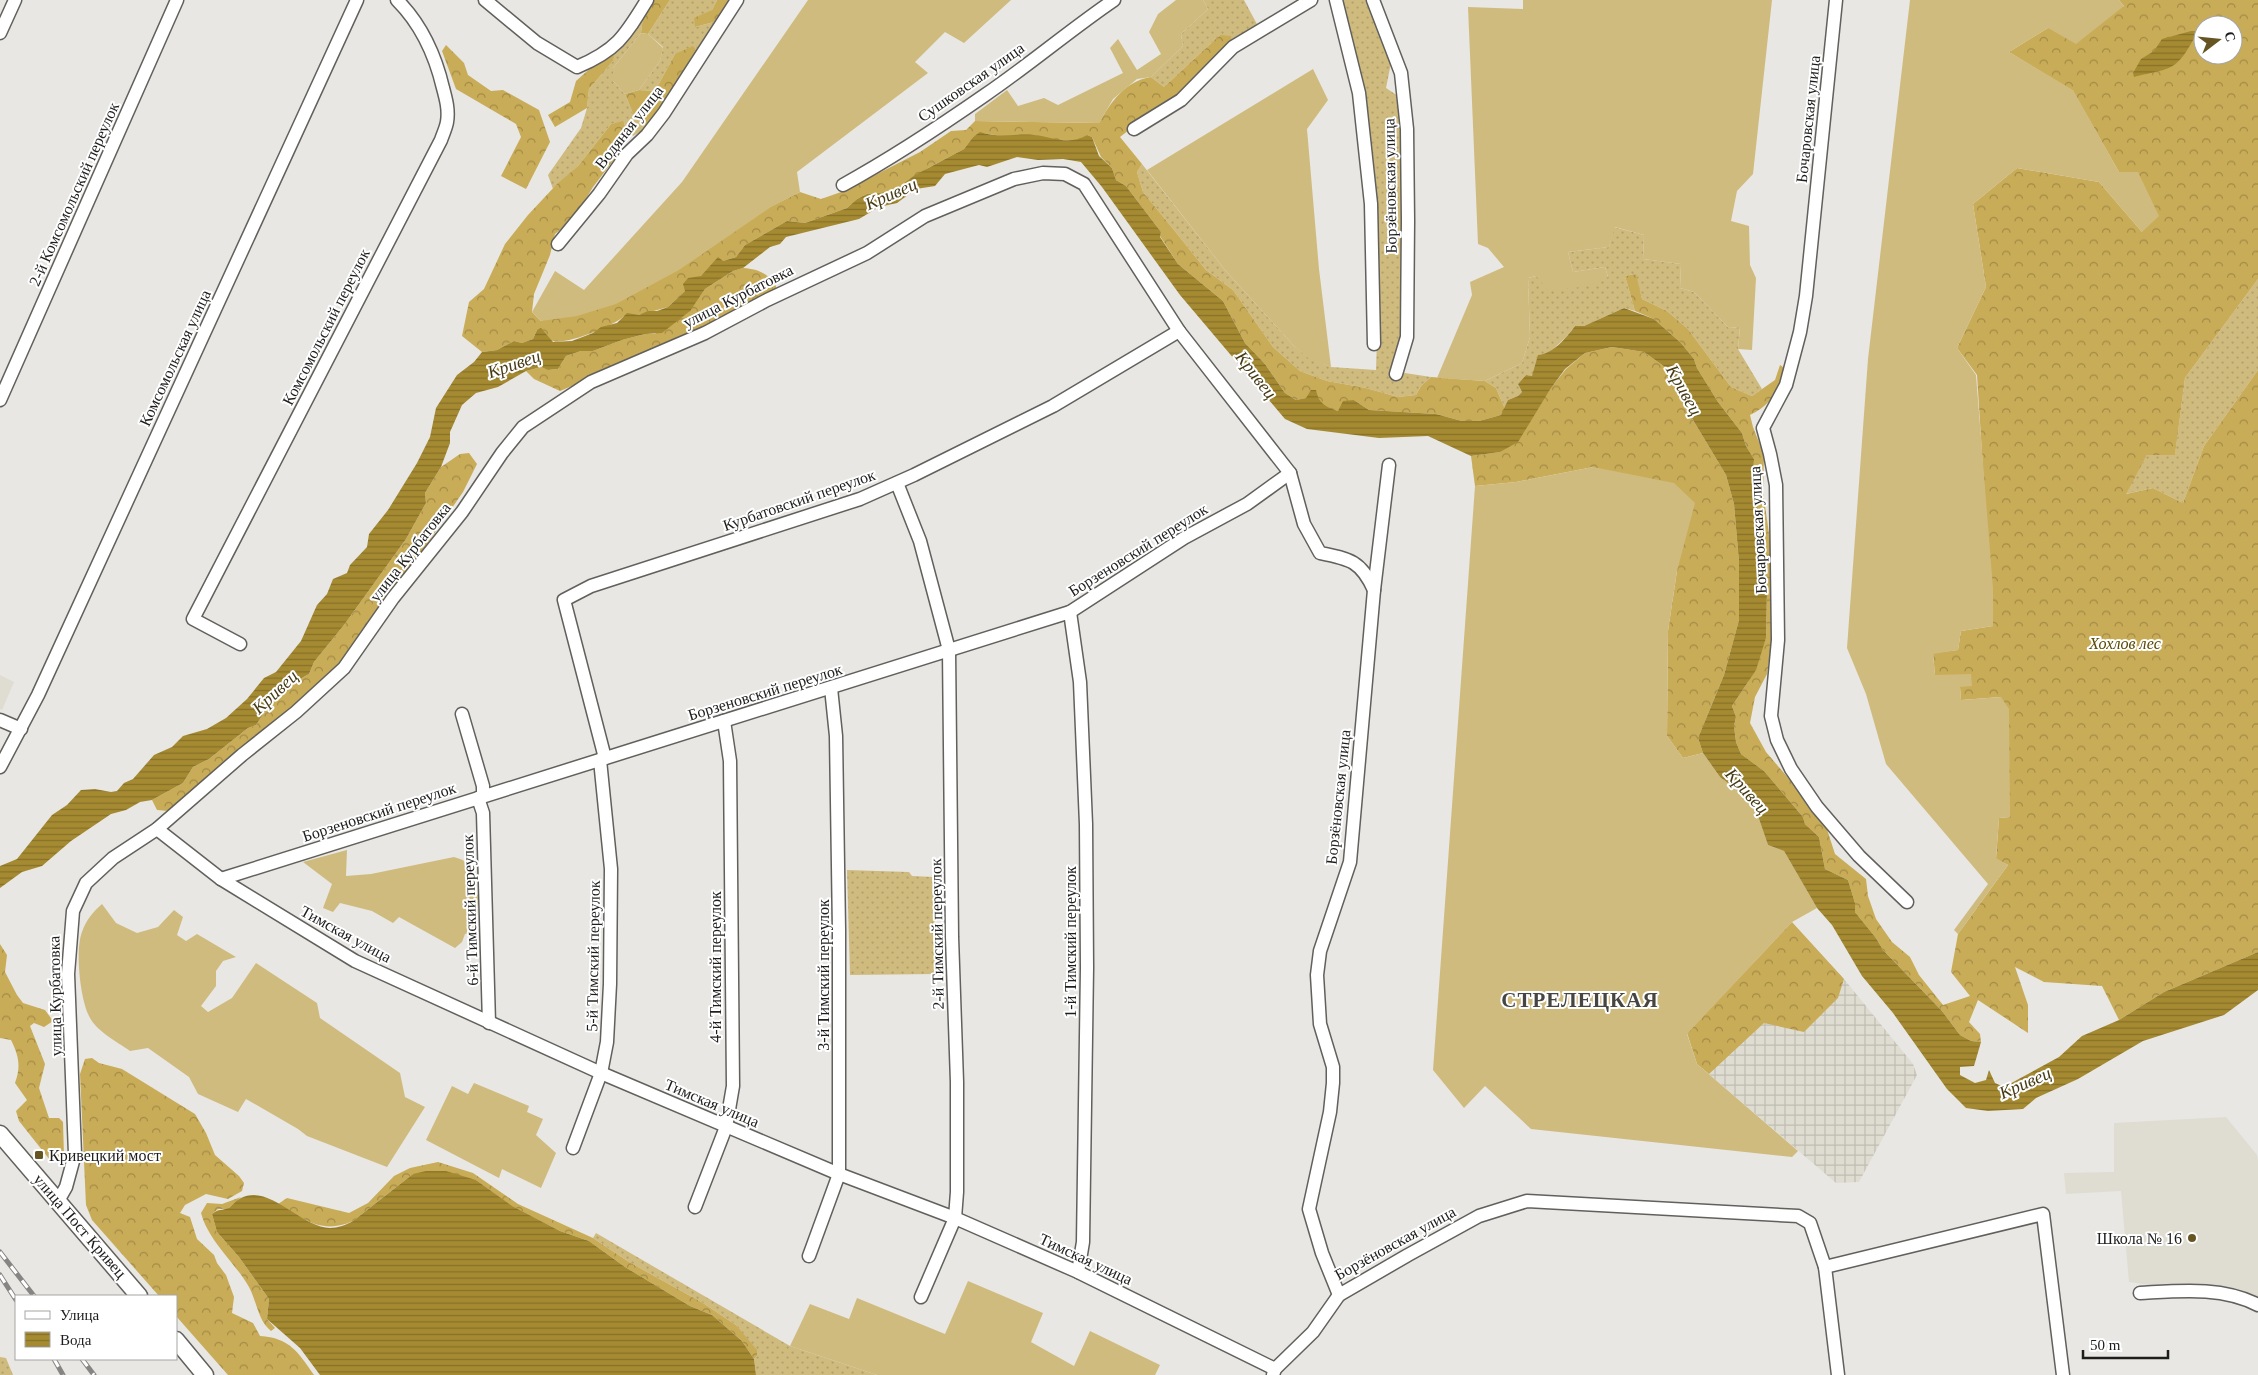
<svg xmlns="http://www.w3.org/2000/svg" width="2258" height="1375" viewBox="0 0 2258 1375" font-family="Georgia,serif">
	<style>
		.built { fill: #dfdcd1 }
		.industrial { fill: url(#industrial-grid) }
		.grass { fill: url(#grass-dots) }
		.forest { fill: url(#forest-crowns); fill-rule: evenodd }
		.garden { fill: #d0bb7e }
		.water { fill: url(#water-rules) }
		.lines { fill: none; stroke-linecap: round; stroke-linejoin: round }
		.minor-casing { stroke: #61605c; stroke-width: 15 }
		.major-casing { stroke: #61605c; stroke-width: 19 }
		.minor { stroke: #fff; stroke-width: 12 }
		.major { stroke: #fff; stroke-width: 16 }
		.rail-casing { stroke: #868583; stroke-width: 5 }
		.rail { stroke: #fff; stroke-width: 3; stroke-dasharray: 9; stroke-linecap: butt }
		.poi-dot { fill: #665523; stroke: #fff; stroke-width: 2 }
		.labels { text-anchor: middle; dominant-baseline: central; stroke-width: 4; stroke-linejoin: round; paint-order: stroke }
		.street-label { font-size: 16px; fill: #1d1d1c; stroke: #fff }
		.park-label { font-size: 16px; font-style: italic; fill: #5a4700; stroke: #fff }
		.poi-label { font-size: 16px; fill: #1d1d1c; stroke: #fff; text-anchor: start }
		.water-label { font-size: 18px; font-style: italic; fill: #473b16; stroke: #fff }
		.district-label { font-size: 21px; font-weight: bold; letter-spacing: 1px; fill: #464542; stroke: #fff }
	</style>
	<defs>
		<pattern id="industrial-grid" width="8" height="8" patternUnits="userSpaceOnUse" patternTransform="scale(1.25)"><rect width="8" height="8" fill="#dfdcd1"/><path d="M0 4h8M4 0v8" fill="none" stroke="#bfbcb3"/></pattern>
		<pattern id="grass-dots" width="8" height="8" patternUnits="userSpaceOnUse" patternTransform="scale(1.25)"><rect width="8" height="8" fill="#d0bb7e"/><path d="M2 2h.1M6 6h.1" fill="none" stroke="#b2a06c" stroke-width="1.8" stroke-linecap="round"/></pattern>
		<pattern id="forest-crowns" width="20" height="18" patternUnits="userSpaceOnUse" patternTransform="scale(1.25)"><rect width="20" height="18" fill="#c9ac57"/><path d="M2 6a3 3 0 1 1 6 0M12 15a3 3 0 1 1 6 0" fill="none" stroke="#a38b47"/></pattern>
		<pattern id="water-rules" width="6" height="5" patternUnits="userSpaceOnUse" patternTransform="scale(1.25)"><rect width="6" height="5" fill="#a58a31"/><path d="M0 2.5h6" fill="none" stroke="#867029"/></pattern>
	</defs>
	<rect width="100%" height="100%" fill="#e8e7e3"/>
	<g class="built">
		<polygon points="0,675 14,682 2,710 0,709"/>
		<polygon points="2226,1117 2257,1155 2258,1161 2258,1301 2129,1282 2121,1191 2066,1194 2064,1173 2114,1172 2114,1123"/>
	</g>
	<polygon class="industrial" points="1787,918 1844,979 1913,1064 1917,1075 1859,1182 1836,1183 1697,1064"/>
	<g class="grass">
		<polygon points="670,0 717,0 712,10 695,27 714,22 698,53 675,54 655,91 639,90 660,61 663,47 648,34"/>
		<polygon points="1203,0 1244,0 1258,26 1232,43 1220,35 1164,87 1151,77 1183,46 1181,34 1208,9"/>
		<polygon points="1343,0 1367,0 1391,63 1386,88 1398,96 1405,226 1403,335 1392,371 1431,377 1421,386 1416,395 1398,397 1366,388 1327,381 1300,371 1273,347 1233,290 1206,270 1178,235 1143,192 1137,172 1142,164 1225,270 1294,346 1308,357 1331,367 1376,370 1377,337 1363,91"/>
		<polygon points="643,17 641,33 613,68 613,81 625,94 634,116 647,128 633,136 623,122 611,124 578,166 553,189 548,175 581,128 587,108 589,89 613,61 609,57"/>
		<polygon points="1614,227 1644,235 1643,259 1681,264 1680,288 1694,292 1729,328 1740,327 1738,349 1762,389 1752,396 1731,387 1688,329 1667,311 1642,299 1635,274 1625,276 1635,311 1624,308 1584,326 1575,326 1566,337 1548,354 1532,376 1526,375 1518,384 1522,392 1518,396 1508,400 1505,409 1496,388 1485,381 1522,363 1530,337 1528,278 1536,276 1608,277 1605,267 1573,272 1568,252 1609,247"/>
		<polygon points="2258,279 2258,370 2204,446 2183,503 2153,488 2125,494 2147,455 2175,454 2185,378"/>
		<polygon points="847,870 909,872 912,876 934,877 937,974 850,975"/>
		<polygon points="596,1233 790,1346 877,1375 756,1375 754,1359 757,1356 736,1325 703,1303 629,1262 593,1238"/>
		<polygon points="0,1357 6,1358 13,1375 0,1375"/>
	</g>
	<g class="forest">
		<polygon points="653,0 670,0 648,34 641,33 643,17"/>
		<polygon points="717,0 732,0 714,22 695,27 694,18 712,10"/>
		<path d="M2119,0H2258V279L2185,378L2175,455H2147L2126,494L2153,488L2183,503L2204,446L2258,370V952L2164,992L2119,1020L2102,986L2044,982L2015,967L2028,1005V1033L1978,1000L1969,1022L1980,1034L1981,1042L1971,1041L1960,1035L1942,1011L1883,950L1876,938L1855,912V903L1848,880L1825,869L1819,837L1805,824L1803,817L1764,771L1741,754L1736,742L1734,726L1736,717L1732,706L1748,682L1766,638L1767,591L1762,535L1753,479L1754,459L1746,446L1742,433L1718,402L1697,368L1694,359L1681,343L1654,319L1635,311L1625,276L1636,274L1642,299L1667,311L1688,329L1731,387L1752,396L1775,380L1780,365L1786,369C1778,391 1772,404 1750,415L1753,427L1764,455L1763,492L1772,554L1773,633L1767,674L1755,697L1750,723L1766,752L1824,820L1835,854L1866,879L1868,896L1876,919L1892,942L1910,957L1919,975L1943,1005L1970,996L1951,972L1958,934L2008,865L1996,859L1999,818L2010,817L2001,697L1961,700L1960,687L1935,675L1933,653L1958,650L1961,631L1993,626L1977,375L1957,348L1986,287L1973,204L2017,168L2099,182L2142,232L2119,172L2073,91L2009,52L2048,28L2124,6ZM2203,25H2233V55H2203Z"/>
		<path d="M1220,35L1231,36L1232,43L1173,100L1143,119L1120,137L1142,164L1137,172L1143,192L1178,235L1206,270L1233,290L1273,347L1300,371L1327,381L1366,388L1398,397L1416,395L1421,386L1431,377L1485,381L1496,388L1505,409L1501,415L1479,421H1462L1436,414L1369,410L1354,400L1338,411L1324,407L1317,396L1296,400L1285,393L1265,364L1245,343L1223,301L1178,264L1160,236L1161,232L1126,186L1116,180L1112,168L1101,157L1092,137L1087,135L1079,140H1051L1034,135L1010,137L980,133L973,137L964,149L928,168L894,191L867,194L857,199L847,208L805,223L787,221L745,245L736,257L723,261L701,276L668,307L639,315L624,316C614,326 566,345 553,341C548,340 541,333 537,330L533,339L522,343L514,341L497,350L482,352L462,336L469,302L484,289L505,244L528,215L557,184L578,166L611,124L623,121L627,130L616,157L593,187L575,217L555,234L550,255L534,294L532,312L541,321L800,192L821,199L844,191L920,152L951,131L966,130L975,121L1099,123C1111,102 1125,81 1151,77L1164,87Z"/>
		<polygon points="446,45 464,63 468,75 491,91 503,90 539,110 550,142 526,189 501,176 521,137 516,124 456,89 442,51"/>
		<polygon points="693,46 698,53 647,128 634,116 625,94 639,90 655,91 675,54"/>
		<polygon points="614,55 613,61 589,89 587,108 555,127 548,115 570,102 576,81 595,64"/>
		<path d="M743,268C759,269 765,273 776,284V293L711,327L560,391L534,379L526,371L541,367L549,370L558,369L566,356L581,351H593L622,340L645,334H655L695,303L705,289L733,271Z"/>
		<polygon points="1612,347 1644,352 1665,367 1690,415 1726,475 1734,504 1739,562 1739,620 1724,675 1698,738 1703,753 1683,758 1667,736 1668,631 1677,571 1593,467 1516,482 1475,486 1471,456 1500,452 1566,369 1585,353"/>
		<polygon points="469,453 477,464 463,492 373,622 337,667 289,710 168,811 157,810 152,800 183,783 193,767 209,759 248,728 256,725 266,710 287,686 309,674 314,662 344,625 406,539 426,503 425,493 441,467 460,454"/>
		<polygon points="1792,922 1844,979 1838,998 1804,1032 1764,1023 1709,1074 1697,1064 1687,1033"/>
		<path d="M0,944L7,955L5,972L17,995L23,1003L45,1010L53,1021L44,1027L34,1023L30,1026L45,1064L39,1088L49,1118H59L63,1122L64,1156L55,1161L50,1160L19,1121L16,1111L27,1100L15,1083C21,1067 19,1056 11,1040L0,1038Z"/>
		<path d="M92,1058L99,1063L122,1069L195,1114L206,1133L215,1155L239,1176L244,1183L242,1191L228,1199L206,1194L185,1205L180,1213L190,1217L197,1239L214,1255L217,1263L226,1275L234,1297L232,1313L253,1323L260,1336C290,1338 298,1352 314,1375H228L176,1316V1296H159L92,1220L86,1205L80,1074L85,1059Z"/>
		<path d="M438,1162L473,1173L518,1204L593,1238L629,1262L703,1303L736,1325L757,1350V1356L754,1359L742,1341L712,1315L690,1306L625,1267L589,1241L560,1231L511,1206L476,1180L413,1174L353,1221C322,1235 304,1219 278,1204L287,1198L349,1213L368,1203L394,1176L410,1168Z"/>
		<path d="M241,1197L228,1209H218L212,1214L217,1232L239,1257L269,1299L267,1319L275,1328L271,1331C258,1321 257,1302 249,1287C234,1261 209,1242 201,1213L207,1203L222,1204Z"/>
	</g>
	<g class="garden">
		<polygon points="808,0 1011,0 964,43 945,32 915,62 928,73 797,172 800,192 771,207 679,270 616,304 577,316 541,321 532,312 555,271 584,290 682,182"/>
		<polygon points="1176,0 1203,0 1208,9 1181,34 1183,46 1151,77 1137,79 1113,99 1099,123 975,121 975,114 1007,90 1018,106 1044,98 1058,105 1123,73 1110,48 1118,39 1137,70 1161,54 1149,32 1158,14"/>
		<polygon points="1523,0 1772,0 1753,174 1737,191 1731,221 1749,226 1750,265 1756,278 1752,350 1738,349 1740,327 1729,328 1694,292 1680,288 1681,264 1643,259 1644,235 1615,227 1609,247 1568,252 1573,272 1605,267 1608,277 1588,286 1549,291 1536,276 1528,278 1530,337 1522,363 1485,381 1437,378 1472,295 1470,282 1504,267 1488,248 1478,244 1468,7 1523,9"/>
		<polygon points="1910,0 2119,0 2124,6 2076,44 2048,28 2009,52 2073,90 2119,172 2138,172 2159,216 2142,232 2099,182 2017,168 1973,204 1986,287 1957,348 1976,375 1993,588 1993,626 1961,631 1958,650 1933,654 1935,675 1971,674 1972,686 1960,687 1961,700 2001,697 2009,709 2010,817 1999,818 1996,858 2008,865 1958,934 1954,930 1988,884 1886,764 1866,694 1847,648 1868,359"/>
		<polygon points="641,33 648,34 663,48 660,61 639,90 625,94 613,81 613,68"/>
		<polygon points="1313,69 1328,100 1307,129 1319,269 1331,367 1308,358 1294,346 1225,270 1147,170"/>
		<polygon points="1593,467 1674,483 1695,503 1677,571 1668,631 1667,736 1683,758 1703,753 1720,777 1750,800 1758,816 1768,845 1784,851 1817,908 1792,922 1687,1034 1697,1064 1798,1151 1792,1157 1531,1129 1485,1086 1464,1108 1433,1070 1475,486 1516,482"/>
		<polygon points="347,850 346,876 371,874 454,857 463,860 471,871 472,889 478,895 477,931 465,934 462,942 455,948 399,917 393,923 372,911 340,903 333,912 323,908 332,884 303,862"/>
		<path d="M102,904L116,923L137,933L158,927L174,910L183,917L177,935L186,941L197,934L236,957L223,961L216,971V986L201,1006L208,1012L232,998L256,963L317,1003L320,1018L400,1073L405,1097L425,1107L387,1167L307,1136L298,1129L246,1099L238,1112L198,1094L189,1077L148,1048L130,1051C116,1041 96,1031 89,1016C80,998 75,950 82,932C86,920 93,912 102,904Z"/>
		<polygon points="474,1083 529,1106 527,1112 543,1119 536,1135 556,1153 541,1188 502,1169 499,1178 426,1140 452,1086 468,1094"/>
		<polygon points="968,1281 1043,1313 1031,1342 1074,1366 1090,1331 1160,1365 1155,1375 877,1375 790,1346 810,1304 849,1319 857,1298 945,1334"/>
	</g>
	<g class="water">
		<path d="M2191,31H2195L2196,35C2175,73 2173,67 2134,77L2133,73L2141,59L2154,51L2162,39Z"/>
		<path d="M980,132C1001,139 1015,133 1034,135C1053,137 1069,146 1087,135L1092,137L1099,156L1112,168L1116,180L1126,186L1161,232L1160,237L1178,264L1223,301L1245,343L1265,364L1285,393L1296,400L1306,398L1311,390H1316C1319,404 1326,407 1338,411L1343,401L1354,400L1369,410L1436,414L1462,421H1479L1501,415L1508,400L1518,396L1522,392L1518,384L1526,375L1532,376L1538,355C1553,354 1566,338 1575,326H1584L1624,308L1654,319L1681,343L1694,359L1697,368L1718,402L1742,433L1746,446L1754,459L1753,479L1762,535L1767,591L1766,638L1756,670L1732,706L1736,717L1734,726L1736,742L1741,754L1764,771L1803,817L1805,824L1819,837L1825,869L1848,880L1855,903V912L1876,938L1883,950L1942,1011L1960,1035L1971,1041L1981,1042L1974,1066L1960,1067V1075L1975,1083L1986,1080L1989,1070L1995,1083L2004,1087L2059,1057L2082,1036L2119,1020L2164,992L2258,952V990L2224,1015L2143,1041L2078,1079L2036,1098L2023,1109L1988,1111L1966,1108L1947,1089L1893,1013L1862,976L1832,925L1817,908L1784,851L1768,845L1758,816L1750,800L1720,777L1703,753L1698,738L1724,675L1739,620V562L1734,504L1726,475L1690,415L1665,367L1644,352L1612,347L1585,353L1565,369L1549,391L1518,442L1500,452L1471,456L1428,436L1379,438L1307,429L1285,419L1180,295L1102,187L1081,162L1063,159L1038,160L1017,157L987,167L979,165L945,174L935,186L916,189L897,203L879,207L859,219L786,237L780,244L770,247L743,268L733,271L705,289L690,311L662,333L645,334L622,340L593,351H581L566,356L558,369L548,370L541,367L526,371L498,387L476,393L462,405L450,432V443L441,467L425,493L426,503L406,539L344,625L314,662L309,674L287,686L266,710L256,725L248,728L209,759L193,767L183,783L152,800L140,802L126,810L111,814L71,841L42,866L22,872L0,888V866L17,859L52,815L67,805L81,790L95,789L111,792L117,791L124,783L133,779L154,755L172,747L183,736L207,729L226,718L247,699L264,678L276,672L301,641L317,605L327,594L333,579L347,573L350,565L367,547L369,534L388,510L417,463L430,437L436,408L457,375L474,362L482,352L497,350L514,341L522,343L533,339L537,330L541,328L553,342L572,341L593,333L601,327L617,323L627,313L639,315L648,311H657L668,307L685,291L683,284L688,278L701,276L718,257L723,261L736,257L745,245L787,221L805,223L847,208L857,199L867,194L894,191L915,175L964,149L973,137Z"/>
		<path d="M426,1171H446L476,1180L512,1206L560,1231L589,1241L625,1267L690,1306L712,1315L742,1341L754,1359L756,1375H320L300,1348L267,1319L269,1299L239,1257L217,1232L212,1214C219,1208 222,1211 229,1208C233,1205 236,1200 241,1198C268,1183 301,1227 330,1228C338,1228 346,1225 353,1221L413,1174Z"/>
	</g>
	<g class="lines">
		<g class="minor-casing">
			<g id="minor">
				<path d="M485,0L537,43L577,67C617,50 625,36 647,0"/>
				<polyline points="1336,0 1359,93 1371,204 1374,344"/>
				<polyline points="1373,0 1401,73 1407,129 1408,221 1407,337 1396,374"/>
				<polyline points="1836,0 1806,296 1800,332 1786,385 1763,428 1770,454 1776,485 1778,640 1771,716 1777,740 1791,769 1817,807 1859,856 1907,902"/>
				<polyline points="0,33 15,0"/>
				<polyline points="1134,129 1181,100 1233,47 1311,0"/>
				<path d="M843,185C892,158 939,127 985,95C1029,65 1070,30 1114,0"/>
				<polyline points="558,244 599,194 627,154 647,135 664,113 737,0"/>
				<polyline points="0,400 177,0"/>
				<polyline points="1389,465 1374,590 1350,862 1320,951 1317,975 1320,1024 1333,1067 1333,1083 1330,1112 1309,1209 1322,1253 1339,1295 1408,1255 1479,1216 1527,1201 1798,1216 1810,1223 1825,1267 1838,1375"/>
				<polyline points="897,483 920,541 949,650 952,937 957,1082 957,1192 955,1218 921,1297"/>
				<polyline points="1070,612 1080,682 1086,824 1087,968 1083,1242 1078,1272"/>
				<path d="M240,644L193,619L441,140C443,134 446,128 447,122C449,110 446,99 443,88C435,54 422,25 397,0"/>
				<polyline points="462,714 483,786 483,796"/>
				<polyline points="0,720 21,729"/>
				<polyline points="605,758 564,600 591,586 860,499 914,475 1053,406 1179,331"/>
				<polyline points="0,767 38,695 357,0"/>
				<polyline points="478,798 483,813 489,1023"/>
				<polyline points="157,829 221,879 355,961 601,1073 839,1174 955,1218 1078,1272 1275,1369"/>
				<polyline points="221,879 1070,612 1184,538 1247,504 1290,473"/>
				<polyline points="573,1148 601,1073 607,1042 610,984 611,869 600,760"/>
				<path d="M58,1201L66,1187L75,1154L68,974L73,911L86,883L113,858L157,829L242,755L296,712L344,668L393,598L462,512L502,453L523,427L591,382L705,333L767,300L867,253L925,216L1014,179L1043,173L1065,174L1084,184L1179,331L1290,473L1304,524L1320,553C1350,559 1361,561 1374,590"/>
				<polyline points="695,1207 726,1127 733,1086 730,761 724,721"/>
				<polyline points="809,1256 839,1174 839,930 836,736 831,688"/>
				<polyline points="1825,1267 2043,1214 2063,1375"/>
				<path d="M2140,1293C2178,1291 2222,1286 2258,1305"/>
				<polyline points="1273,1375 1275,1369 1313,1332 1339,1295"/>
			</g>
		</g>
		<g class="major-casing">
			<g id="major">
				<polyline points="0,1134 139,1296"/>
				<polyline points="176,1340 205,1375"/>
			</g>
		</g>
		<use href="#minor" class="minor"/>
		<use href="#major" class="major"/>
		<g class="rail-casing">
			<g id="rail">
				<polyline points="0,1252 34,1296"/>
				<polyline points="0,1275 16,1300"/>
				<polyline points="54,1359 63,1375"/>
				<polyline points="82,1359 94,1375"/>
			</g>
		</g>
		<use href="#rail" class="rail"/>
	</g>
	<g class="poi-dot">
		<rect x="34" y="1150" width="10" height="10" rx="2.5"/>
		<circle cx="2192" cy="1238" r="5"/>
	</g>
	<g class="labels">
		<g class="street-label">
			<text transform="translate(971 82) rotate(-35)">Сушковская улица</text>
			<text transform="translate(1808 119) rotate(-84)">Бочаровская улица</text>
			<text transform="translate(629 127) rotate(-52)">Водяная улица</text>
			<text transform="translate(1390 186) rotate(-91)">Борзёновская улица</text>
			<text transform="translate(74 194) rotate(-66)">2-й Комсомольский переулок</text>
			<text transform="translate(738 296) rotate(-27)">улица Курбатовка</text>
			<text transform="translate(326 327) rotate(-63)">Комсомольский переулок</text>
			<text transform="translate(175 358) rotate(-65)">Комсомольская улица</text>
			<text transform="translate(799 500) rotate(-19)">Курбатовский переулок</text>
			<text transform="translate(1758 530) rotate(-93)">Бочаровская улица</text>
			<text transform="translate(1138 550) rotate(-32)">Борзеновский переулок</text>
			<text transform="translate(410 552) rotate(-52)">улица Курбатовка</text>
			<text transform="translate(765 692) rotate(-17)">Борзеновский переулок</text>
			<text transform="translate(1338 797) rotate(-84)">Борзёновская улица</text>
			<text transform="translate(379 812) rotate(-18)">Борзеновский переулок</text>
			<text transform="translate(470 910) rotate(-92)">6-й Тимский переулок</text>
			<text transform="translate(346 934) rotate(29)">Тимская улица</text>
			<text transform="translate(937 934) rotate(-91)">2-й Тимский переулок</text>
			<text transform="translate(1070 942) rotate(-90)">1-й Тимский переулок</text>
			<text transform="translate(593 956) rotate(-89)">5-й Тимский переулок</text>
			<text transform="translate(715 967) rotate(-90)">4-й Тимский переулок</text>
			<text transform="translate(823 975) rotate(-90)">3-й Тимский переулок</text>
			<text transform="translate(55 996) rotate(-91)">улица Курбатовка</text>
			<text transform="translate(712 1103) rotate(23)">Тимская улица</text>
			<text transform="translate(80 1226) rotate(49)">улица Пост Кривец</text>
			<text transform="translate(1395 1243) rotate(-29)">Борзёновская улица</text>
			<text transform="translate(1086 1259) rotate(25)">Тимская улица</text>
		</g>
		<g class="park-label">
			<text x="2125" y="643">Хохлов лес</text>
		</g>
		<g class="poi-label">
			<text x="49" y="1155">Кривецкий мост</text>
			<text x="2182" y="1238" text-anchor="end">Школа № 16</text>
		</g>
		<g class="water-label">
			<text transform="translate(891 194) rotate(-24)">Кривец</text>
			<text transform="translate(514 364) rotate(-19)">Кривец</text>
			<text transform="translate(1256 375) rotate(52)">Кривец</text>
			<text transform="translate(1684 390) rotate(61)">Кривец</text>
			<text transform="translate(275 692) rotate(-43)">Кривец</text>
			<text transform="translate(1747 791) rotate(48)">Кривец</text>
			<text transform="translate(2025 1083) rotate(-24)">Кривец</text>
		</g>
		<g class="district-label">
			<text x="1580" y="1000">СТРЕЛЕЦКАЯ</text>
		</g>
	</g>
	<rect x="15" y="1295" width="162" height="65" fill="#ffffff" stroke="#a5a5a4"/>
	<rect x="25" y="1311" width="25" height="8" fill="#ffffff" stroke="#a5a5a4"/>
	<text x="60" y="1320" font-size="15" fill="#1d1d1c">Улица</text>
	<rect x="25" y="1332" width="25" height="15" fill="url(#water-rules)" stroke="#a5a5a4"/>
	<text x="60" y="1345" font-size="15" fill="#1d1d1c">Вода</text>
	<g transform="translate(2218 40) rotate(74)"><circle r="24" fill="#ffffff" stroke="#a5a5a4"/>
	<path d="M0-4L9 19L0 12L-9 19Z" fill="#665523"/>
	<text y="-8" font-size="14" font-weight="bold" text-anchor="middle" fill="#1d1d1c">С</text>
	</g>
	<path d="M2083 1350v8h85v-8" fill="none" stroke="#1d1d1c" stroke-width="2.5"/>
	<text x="2090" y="1350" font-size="15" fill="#1d1d1c" stroke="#ffffff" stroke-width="4" paint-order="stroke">50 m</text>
</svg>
